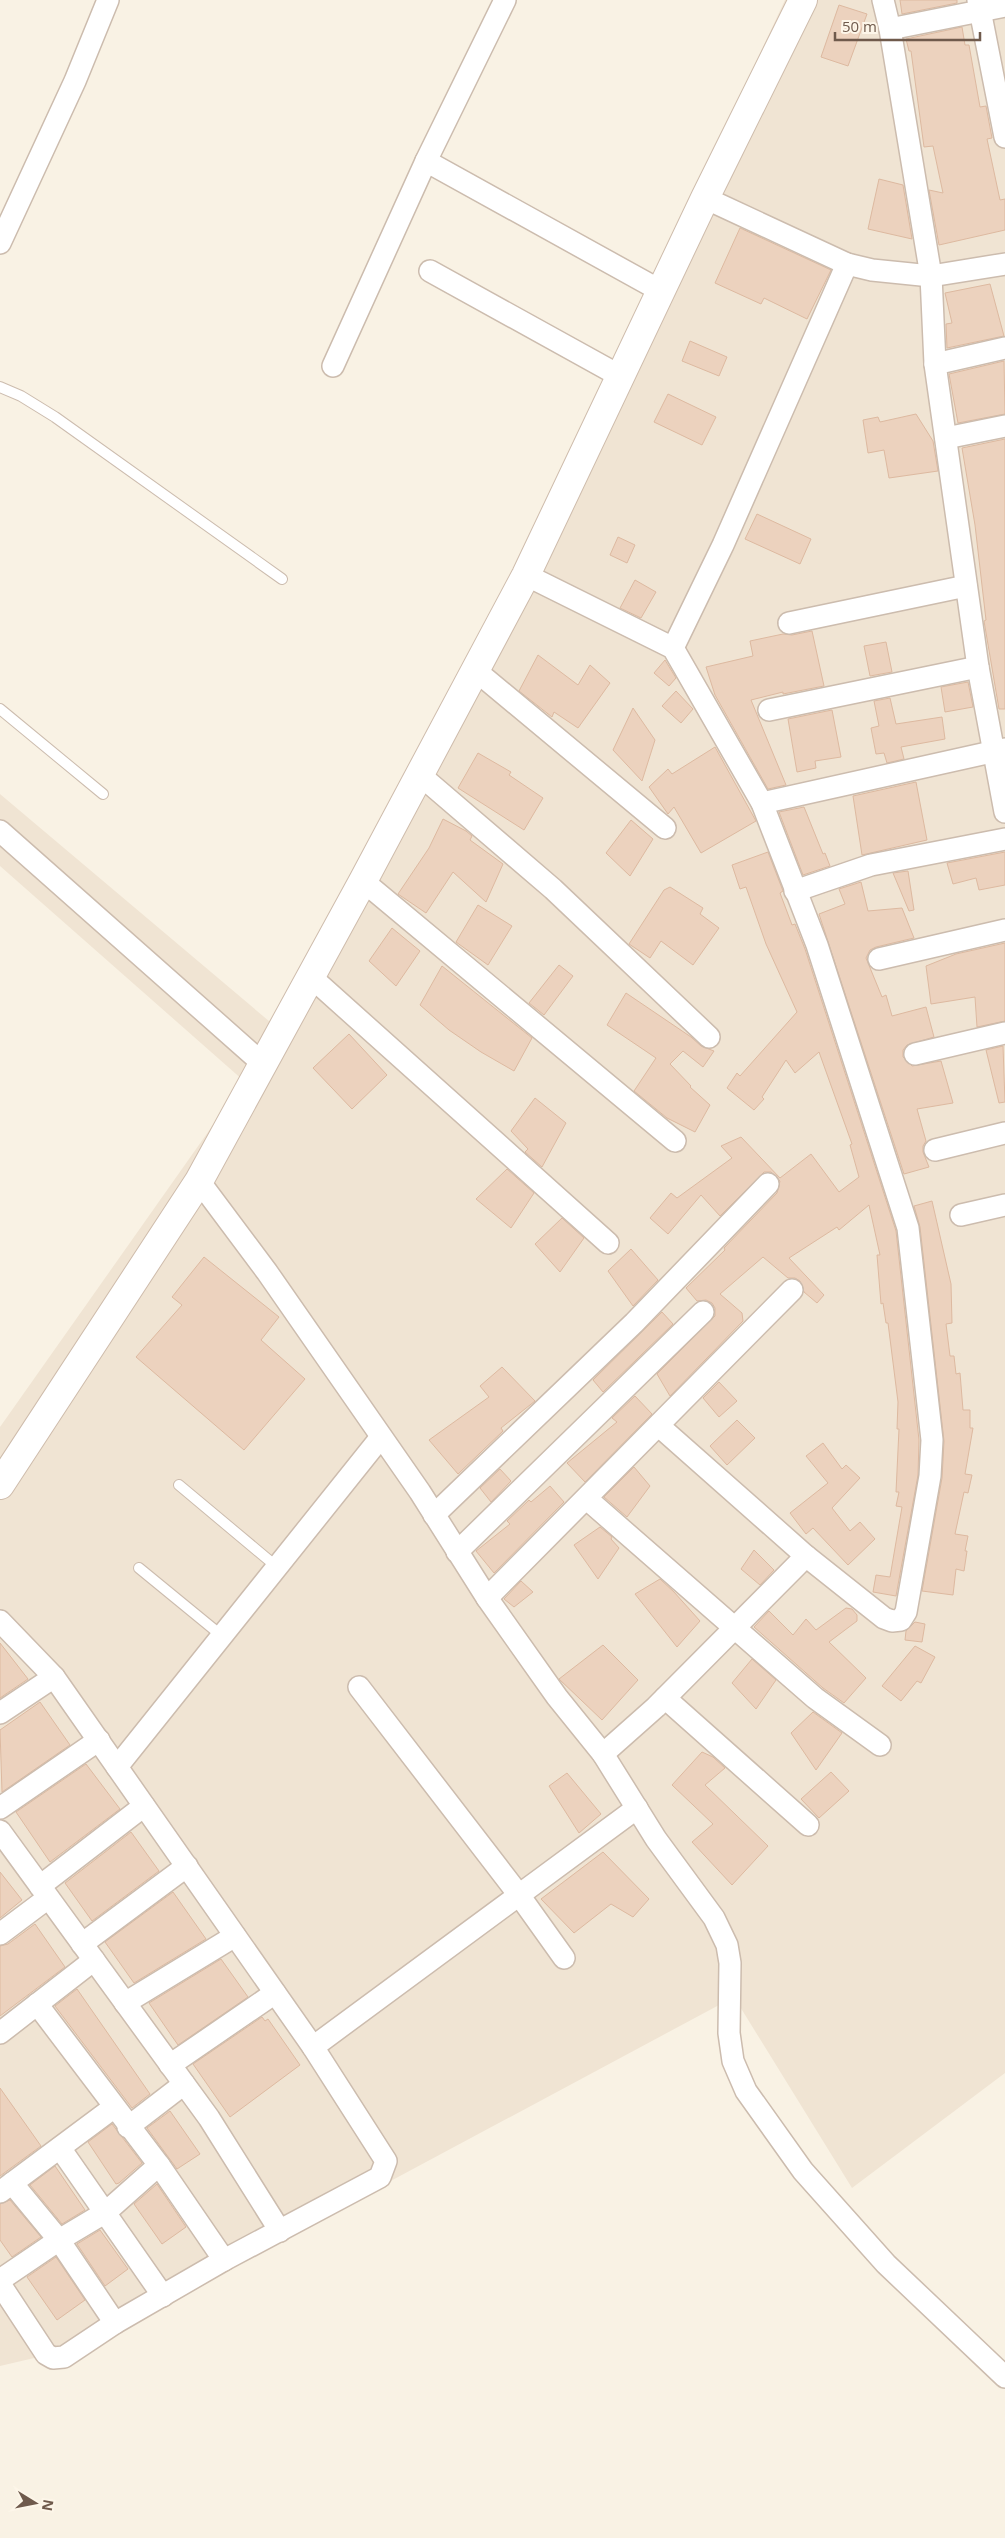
<svg xmlns="http://www.w3.org/2000/svg" width="1005" height="2538" viewBox="0 0 1005 2538" font-family="'Open Sans',sans-serif">
	<style>
		.residential { fill: #f0e4d3 }
		.building { fill: #ecd2be; stroke: #ddb9a0 }
		.lines { fill: none; stroke-linecap: round; stroke-linejoin: round }
		.lane-casing { stroke: #ccbcae; stroke-width: 12 }
		.street-casing { stroke: #ccbcae; stroke-width: 24 }
		.secondary-casing { stroke: #cebcac; stroke-width: 30 }
		.lane { stroke: #fff; stroke-width: 10 }
		.street { stroke: #fff; stroke-width: 21 }
		.secondary { stroke: #fff; stroke-width: 28 }
	</style>
	<rect width="100%" height="100%" fill="#f9f2e4"/>
	<polygon class="residential" points="785,0 1005,0 1005,2073 852,2188 734,1997 81,2347 0,2366 0,1427 244,1081 0,866 0,794 276,1027 513,578"/>
	<g class="building">
		<polygon points="900,0 957,0 957,3 902,14"/>
		<polygon points="839,5 867,14 848,66 821,57"/>
		<polygon points="962,27 965,45 969,45 980,107 986,106 992,138 987,139 1000,200 1005,199 1005,230 939,245 929,190 943,193 933,146 924,147 911,51 909,51 906,39"/>
		<polygon points="879,179 903,185 912,239 868,229"/>
		<polygon points="740,228 831,270 807,319 764,298 761,304 715,283"/>
		<polygon points="990,284 1004,336 947,348 946,324 952,323 945,293"/>
		<polygon points="690,341 727,357 719,376 682,361"/>
		<polygon points="1004,361 1005,414 958,423 949,374"/>
		<polygon points="668,394 716,417 702,445 654,422"/>
		<polygon points="916,414 933,441 938,471 889,478 884,450 868,453 863,420 878,417 880,422"/>
		<polygon points="1005,439 1005,709 999,709 984,621 986,620 975,525 962,448"/>
		<polygon points="757,514 811,539 800,564 745,539"/>
		<polygon points="618,537 635,545 627,563 610,555"/>
		<polygon points="635,580 656,592 641,618 620,608"/>
		<polygon points="812,631 824,686 783,694 783,692 751,700 786,785 768,789 715,695 706,667 753,656 750,641 783,634 792,635"/>
		<polygon points="886,642 892,672 870,676 864,646"/>
		<polygon points="538,655 578,685 590,665 610,683 578,728 554,712 552,717 519,691"/>
		<polygon points="665,660 676,678 669,686 654,673"/>
		<polygon points="968,682 973,707 945,712 941,687"/>
		<polygon points="676,691 693,709 681,723 662,706"/>
		<polygon points="890,698 896,724 942,717 945,739 901,747 904,759 887,763 884,753 876,754 871,728 879,726 874,701"/>
		<polygon points="633,708 655,740 642,781 613,750"/>
		<polygon points="832,710 841,757 815,761 816,768 797,772 788,719"/>
		<polygon points="715,747 756,821 701,853 674,807 668,814 649,787 668,769 672,774"/>
		<polygon points="478,753 511,772 509,775 543,798 524,830 458,788"/>
		<polygon points="916,782 927,840 862,855 853,796"/>
		<polygon points="804,807 823,854 825,853 830,866 803,875 779,812"/>
		<polygon points="443,819 466,831 472,836 470,840 503,864 486,902 453,872 426,913 398,894 429,848"/>
		<polygon points="631,820 653,839 630,876 606,853"/>
		<polygon points="768,852 783,891 780,893 792,925 795,924 805,949 896,1231 919,1440 918,1475 896,1596 873,1592 876,1575 890,1577 902,1507 896,1506 899,1492 896,1492 899,1429 897,1429 898,1402 888,1323 886,1323 883,1303 881,1304 877,1255 880,1255 869,1205 839,1230 837,1227 789,1258 824,1295 817,1303 804,1292 800,1281 795,1278 788,1278 763,1257 720,1294 742,1313 743,1321 670,1396 657,1374 715,1316 715,1308 712,1303 706,1300 697,1301 686,1288 725,1250 724,1248 777,1193 780,1181 771,1172 764,1172 720,1216 701,1195 668,1234 650,1218 671,1193 677,1198 732,1158 721,1146 741,1137 780,1178 811,1154 839,1192 859,1177 850,1145 852,1144 819,1052 795,1073 786,1060 762,1097 764,1099 754,1110 727,1088 737,1073 740,1076 797,1012 766,944 746,887 740,889 732,865"/>
		<polygon points="1005,852 1005,885 979,890 976,878 953,884 947,863"/>
		<polygon points="908,871 914,910 909,911 893,873"/>
		<polygon points="861,882 868,911 902,908 914,938 876,947 870,950 866,958 882,997 886,995 892,1016 926,1007 934,1037 907,1045 903,1050 903,1057 912,1066 941,1061 953,1103 917,1109 926,1141 923,1146 923,1152 929,1167 904,1174 819,914 845,904 839,889"/>
		<polygon points="670,887 703,908 700,914 719,928 693,965 661,941 650,958 629,944 664,890"/>
		<polygon points="478,905 512,926 488,965 456,942"/>
		<polygon points="392,928 420,951 396,986 369,961"/>
		<polygon points="1005,943 1005,1021 977,1027 975,997 931,1004 926,966 956,954"/>
		<polygon points="559,965 573,976 544,1015 529,1003"/>
		<polygon points="442,966 532,1038 514,1071 481,1052 449,1030 420,1005"/>
		<polygon points="626,993 691,1037 701,1046 714,1051 703,1067 683,1051 670,1064 691,1086 690,1087 710,1105 695,1132 667,1118 634,1091 656,1058 607,1025"/>
		<polygon points="349,1034 387,1075 352,1109 313,1068"/>
		<polygon points="1003,1046 1005,1102 999,1103 986,1050"/>
		<polygon points="535,1098 566,1123 542,1167 525,1152 528,1149 511,1131"/>
		<polygon points="507,1169 534,1193 511,1228 476,1199"/>
		<polygon points="932,1201 951,1284 952,1323 946,1324 950,1356 954,1356 956,1374 960,1373 963,1410 970,1410 970,1428 973,1428 965,1474 972,1475 968,1493 964,1492 955,1534 968,1536 965,1551 967,1551 964,1571 956,1569 953,1595 922,1591 942,1478 944,1441 920,1227 914,1206"/>
		<polygon points="562,1218 584,1238 560,1272 535,1244"/>
		<polygon points="631,1249 658,1280 633,1306 608,1271"/>
		<polygon points="204,1257 279,1317 261,1340 305,1379 244,1450 136,1357 182,1305 172,1297"/>
		<polygon points="662,1312 673,1324 603,1392 593,1380"/>
		<polygon points="502,1367 535,1401 501,1428 503,1431 458,1474 429,1440 489,1397 480,1386"/>
		<polygon points="719,1382 737,1401 719,1417 703,1398"/>
		<polygon points="635,1396 652,1414 585,1482 567,1463 617,1422 612,1418"/>
		<polygon points="737,1420 755,1438 727,1465 710,1446"/>
		<polygon points="823,1443 842,1469 846,1465 860,1478 832,1508 850,1531 860,1522 875,1539 848,1565 813,1528 806,1534 790,1513 828,1483 806,1456"/>
		<polygon points="634,1467 650,1486 627,1517 604,1497"/>
		<polygon points="500,1469 511,1481 491,1502 480,1488"/>
		<polygon points="550,1486 564,1502 494,1573 476,1551 510,1524 507,1521 529,1500 531,1502"/>
		<polygon points="600,1527 612,1537 611,1539 619,1548 598,1579 574,1545"/>
		<polygon points="754,1550 774,1570 760,1585 741,1569"/>
		<polygon points="660,1579 674,1592 700,1621 677,1647 635,1594"/>
		<polygon points="521,1581 533,1592 514,1607 504,1599"/>
		<polygon points="846,1608 852,1609 857,1615 857,1621 829,1642 866,1678 844,1703 823,1688 754,1627 769,1611 793,1635 806,1619 816,1630"/>
		<polygon points="915,1622 925,1624 922,1642 905,1640 906,1631"/>
		<polygon points="0,1643 28,1679 0,1698"/>
		<polygon points="603,1645 638,1680 602,1720 559,1679"/>
		<polygon points="915,1646 935,1657 921,1683 917,1681 901,1701 882,1686"/>
		<polygon points="752,1659 776,1680 756,1709 732,1683"/>
		<polygon points="40,1702 70,1745 2,1792 0,1730"/>
		<polygon points="813,1712 842,1733 816,1770 791,1733"/>
		<polygon points="702,1752 713,1757 725,1768 705,1785 768,1846 732,1885 692,1842 713,1824 672,1785"/>
		<polygon points="86,1764 120,1809 50,1862 16,1812"/>
		<polygon points="831,1772 849,1791 819,1818 801,1799"/>
		<polygon points="567,1773 601,1814 579,1833 549,1786"/>
		<polygon points="131,1832 159,1871 92,1921 65,1883"/>
		<polygon points="603,1852 649,1899 633,1917 611,1904 574,1933 541,1899"/>
		<polygon points="0,1872 22,1900 0,1918"/>
		<polygon points="173,1892 206,1939 134,1983 105,1942"/>
		<polygon points="35,1924 65,1967 0,2016 0,1946 8,1944"/>
		<polygon points="221,1959 248,1997 178,2045 149,2003"/>
		<polygon points="77,1989 150,2094 132,2108 55,2006"/>
		<polygon points="262,2017 265,2021 268,2019 300,2065 230,2117 193,2064"/>
		<polygon points="0,2088 41,2146 0,2176"/>
		<polygon points="170,2111 200,2154 177,2169 147,2128"/>
		<polygon points="112,2124 142,2163 119,2183 116,2184 88,2142"/>
		<polygon points="55,2166 85,2210 62,2224 30,2185"/>
		<polygon points="157,2184 186,2227 162,2244 134,2204"/>
		<polygon points="10,2200 41,2237 12,2257 0,2240 0,2204"/>
		<polygon points="100,2230 128,2269 105,2286 77,2244"/>
		<polygon points="56,2257 85,2300 57,2320 27,2277"/>
	</g>
	<g class="lines">
		<g class="lane-casing">
			<g id="lane">
				<polyline points="0,387 21,396 55,417 282,579"/>
				<polyline points="0,709 103,794"/>
				<polyline points="179,1485 277,1567"/>
				<polyline points="139,1568 222,1636"/>
			</g>
		</g>
		<g class="street-casing">
			<g id="street">
				<polyline points="883,0 890,29 931,276 935,364 978,667 1005,812"/>
				<polyline points="978,0 1005,137"/>
				<polyline points="890,29 1005,6"/>
				<polyline points="426,161 661,291"/>
				<polyline points="705,198 847,264 872,270 931,276 1005,264"/>
				<polyline points="0,243 75,81 108,0"/>
				<polyline points="430,271 620,376"/>
				<polyline points="935,364 1005,348"/>
				<polyline points="333,366 426,161 505,0"/>
				<polyline points="946,438 1005,426"/>
				<polyline points="526,575 673,648 762,803 817,945 908,1228 932,1440 930,1476 906,1612 901,1620 892,1621 884,1618 806,1556 659,1426"/>
				<polyline points="789,623 966,586"/>
				<polyline points="673,648 723,545 847,264"/>
				<polyline points="475,670 665,828"/>
				<polyline points="769,710 978,667"/>
				<polyline points="420,775 553,889 709,1037"/>
				<polyline points="762,803 1005,749"/>
				<polyline points="0,831 262,1063"/>
				<polyline points="363,881 675,1141"/>
				<polyline points="795,891 871,865 1005,839"/>
				<polyline points="879,959 1005,930"/>
				<polyline points="310,976 608,1243"/>
				<polyline points="915,1054 1005,1033"/>
				<polyline points="935,1150 1005,1133"/>
				<polyline points="199,1181 267,1272 420,1492 487,1598 557,1697 603,1754 656,1839 714,1918 727,1945 730,1963 729,2033 733,2061 746,2091 803,2171 886,2264 1005,2377"/>
				<polyline points="961,1215 1005,1205"/>
				<polyline points="587,1499 815,1698 880,1745"/>
				<polyline points="434,1515 634,1323 768,1184"/>
				<polyline points="457,1552 703,1312"/>
				<polyline points="487,1598 792,1290"/>
				<polyline points="0,1621 54,1677 313,2047 386,2161 380,2177 224,2260 115,2323 64,2357 53,2358 46,2354 0,2284"/>
				<polyline points="359,1687 519,1895 564,1958"/>
				<polyline points="665,1698 808,1825"/>
				<polyline points="0,1713 54,1677"/>
				<polyline points="603,1754 656,1707 806,1556"/>
				<polyline points="117,1767 381,1437"/>
				<polyline points="0,1808 99,1740"/>
				<polyline points="0,1831 209,2118 280,2231"/>
				<polyline points="40,1886 144,1806"/>
				<polyline points="0,1934 48,1898"/>
				<polyline points="82,1944 187,1866"/>
				<polyline points="125,2003 235,1936"/>
				<polyline points="37,2004 159,2165 224,2260"/>
				<polyline points="0,2033 94,1960"/>
				<polyline points="313,2047 637,1808"/>
				<polyline points="170,2065 275,1993"/>
				<polyline points="128,2127 184,2084"/>
				<polyline points="60,2148 163,2296"/>
				<polyline points="12,2183 59,2240 115,2323"/>
				<polyline points="0,2192 113,2108"/>
				<polyline points="0,2280 59,2240 106,2212 159,2165"/>
			</g>
		</g>
		<g class="secondary-casing">
			<polyline id="secondary" points="0,1485 199,1181 363,881 526,575 705,198 803,0"/>
		</g>
		<use href="#lane" class="lane"/>
		<use href="#street" class="street"/>
		<use href="#secondary" class="secondary"/>
	</g>
	<g transform="translate(35 2503) rotate(100)" stroke="#fdf6e9" stroke-width="4" paint-order="stroke">
	<path d="M0-4L9 19L0 12L-9 19Z" fill="#6f5a4c"/>
	<text y="-8" font-size="14" font-weight="bold" text-anchor="middle" fill="#6f5a4c">N</text>
	</g>
	<path d="M835 32v8h145v-8" fill="none" stroke="#6f5a4c" stroke-width="2.5"/>
	<text x="842" y="32" font-size="15" fill="#6f5a4c" stroke="#fdf6e9" stroke-width="4" paint-order="stroke">50 m</text>
</svg>
